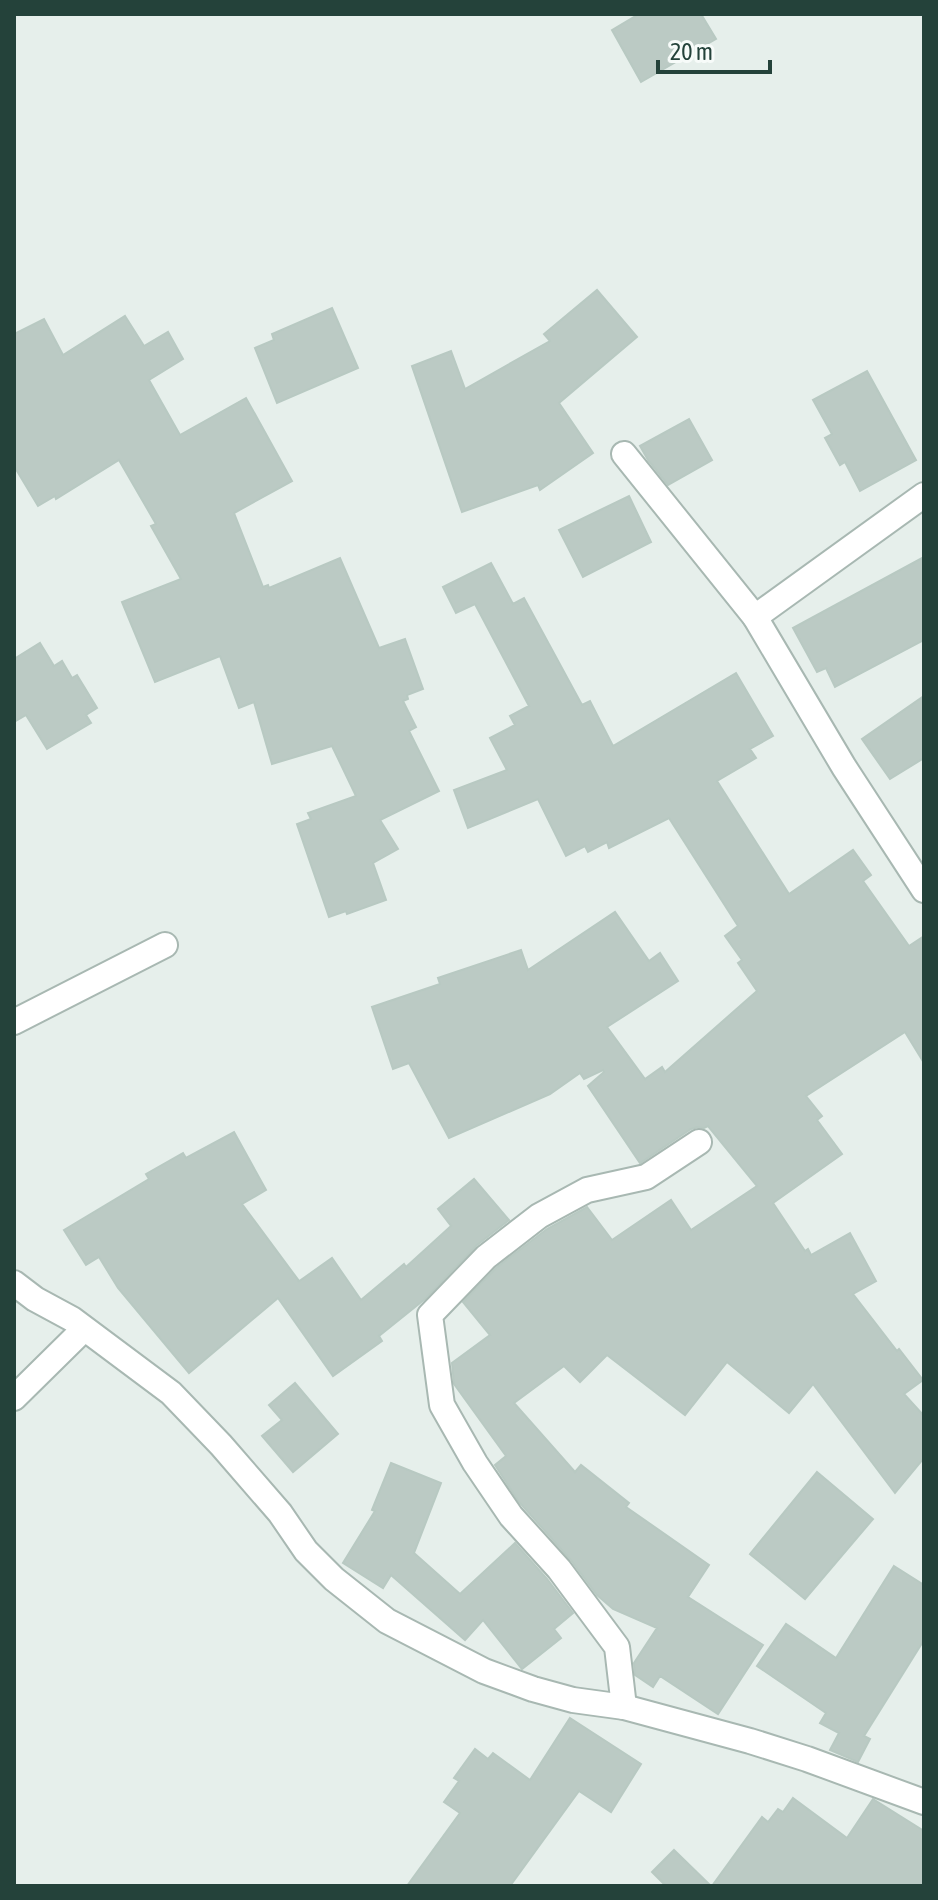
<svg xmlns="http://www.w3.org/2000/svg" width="938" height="1900" viewBox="0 0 938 1900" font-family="'Asap Condensed',sans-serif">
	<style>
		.building { fill: #bbcac4; stroke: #b8c9c2; stroke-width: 2 }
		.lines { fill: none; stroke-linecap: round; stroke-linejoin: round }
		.minor-casing { stroke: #a8b8b2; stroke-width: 28 }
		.minor { stroke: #fff; stroke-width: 24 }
	</style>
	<rect width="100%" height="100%" fill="#e6efeb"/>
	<g class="building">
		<polygon points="639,14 701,14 716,39 641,82 612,30"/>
		<polygon points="597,290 637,337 559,403 593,453 540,490 538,485 462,512 412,366 451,351 465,389 550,341 544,334"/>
		<polygon points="332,308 358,368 277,403 255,348 274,340 272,334"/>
		<polygon points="125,316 144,346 168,332 183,359 149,380 180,435 246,398 292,481 234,513 263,587 268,585 269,588 340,558 379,648 405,639 423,689 407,695 408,699 403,701 416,727 409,731 439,791 380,820 398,849 373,863 386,900 347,914 346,911 329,917 297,824 311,819 308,813 356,796 332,746 272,764 254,702 239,708 220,656 155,682 122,602 181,579 151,526 156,524 119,460 56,499 55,496 38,506 14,466 14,334 44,319 63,355"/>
		<polygon points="867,371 916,460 860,491 845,462 840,465 825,438 832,434 813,400"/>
		<polygon points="689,419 712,460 668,485 648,460 640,446"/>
		<polygon points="629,496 651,542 583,577 559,530"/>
		<polygon points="924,557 924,640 835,687 826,668 817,672 793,628"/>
		<polygon points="491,563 513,604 524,598 582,705 590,701 613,746 736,673 773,736 750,749 756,758 717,781 789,894 853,850 871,875 863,881 909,946 924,936 924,1063 905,1032 806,1096 822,1116 817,1120 842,1154 773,1203 805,1251 808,1249 811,1255 850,1233 876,1281 853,1294 897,1351 899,1349 923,1380 904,1394 924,1416 924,1458 895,1493 813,1384 789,1413 727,1362 685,1415 607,1355 580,1382 564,1366 514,1403 575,1472 581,1465 629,1503 626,1507 709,1565 688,1597 763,1645 718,1714 660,1676 653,1687 635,1675 634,1663 657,1628 613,1609 597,1595 570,1559 519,1502 495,1465 506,1456 454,1384 452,1363 490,1335 463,1302 496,1268 547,1229 587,1207 612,1240 671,1200 691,1230 757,1186 708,1126 704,1128 697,1127 691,1129 640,1163 588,1086 604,1072 603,1070 584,1079 580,1073 550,1094 449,1138 409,1063 393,1069 372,1007 440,984 438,978 521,950 528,970 615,912 649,961 660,953 678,981 607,1027 645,1079 662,1067 665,1072 757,991 738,963 742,960 725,936 738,926 669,818 609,848 607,842 588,852 585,846 566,856 538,799 468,828 454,790 507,770 490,738 515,725 510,716 529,706 475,604 456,613 443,587"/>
		<polygon points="40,643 54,666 62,661 72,678 77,675 97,708 86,715 91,723 47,749 26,715 14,722 14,659"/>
		<polygon points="924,696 924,758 890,779 862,739"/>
		<polygon points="234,1132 266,1190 242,1204 299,1281 298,1282 332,1258 361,1300 404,1264 406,1267 451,1226 438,1209 474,1179 509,1220 477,1245 425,1299 379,1336 382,1341 333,1376 278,1298 189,1373 118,1288 99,1257 86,1265 64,1230 149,1179 146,1174 183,1153 186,1158"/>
		<polygon points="295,1383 338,1434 293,1472 262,1436 282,1420 269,1405"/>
		<polygon points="391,1463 441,1483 414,1553 460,1594 515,1543 547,1579 573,1613 554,1629 561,1638 522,1669 483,1620 465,1640 391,1575 383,1588 343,1563 375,1511 372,1510"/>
		<polygon points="817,1472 873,1519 805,1599 750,1554"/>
		<polygon points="894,1566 924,1585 924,1640 864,1736 870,1739 858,1762 830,1750 839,1733 820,1723 826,1713 757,1666 786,1624 836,1658"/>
		<polygon points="570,1718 641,1764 611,1812 579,1791 510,1886 407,1886 460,1813 444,1802 459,1781 454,1778 475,1749 488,1759 493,1753 530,1780"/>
		<polygon points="793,1798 847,1838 873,1799 924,1831 924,1886 712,1886 762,1817 768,1822 778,1809 783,1812"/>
		<polygon points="674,1850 711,1886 666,1886 652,1872"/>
	</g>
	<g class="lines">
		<g class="minor-casing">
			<g id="minor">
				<polyline points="624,454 755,617"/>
				<polyline points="924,495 755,617 844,767 924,890"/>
				<polyline points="14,1022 165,945"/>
				<polyline points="14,1283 35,1299 72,1319 171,1393 221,1445 280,1513 306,1551 334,1579 387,1621 484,1671 533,1689 573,1700 624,1707 750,1741 807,1759 924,1802"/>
				<polyline points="14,1398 84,1329"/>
				<polyline points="624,1707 617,1647 559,1569 511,1516 475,1463 442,1405 430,1315 486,1257 539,1216 587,1190 646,1177 699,1142"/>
			</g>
		</g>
		<use href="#minor" class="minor"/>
	</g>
	<rect width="938" height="1900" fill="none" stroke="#24423a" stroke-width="32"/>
	<path d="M658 60v12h112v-12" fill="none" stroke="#24423a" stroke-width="4"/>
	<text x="670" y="60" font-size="24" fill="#24423a" stroke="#f7fbf9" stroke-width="6" paint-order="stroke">20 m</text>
</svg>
